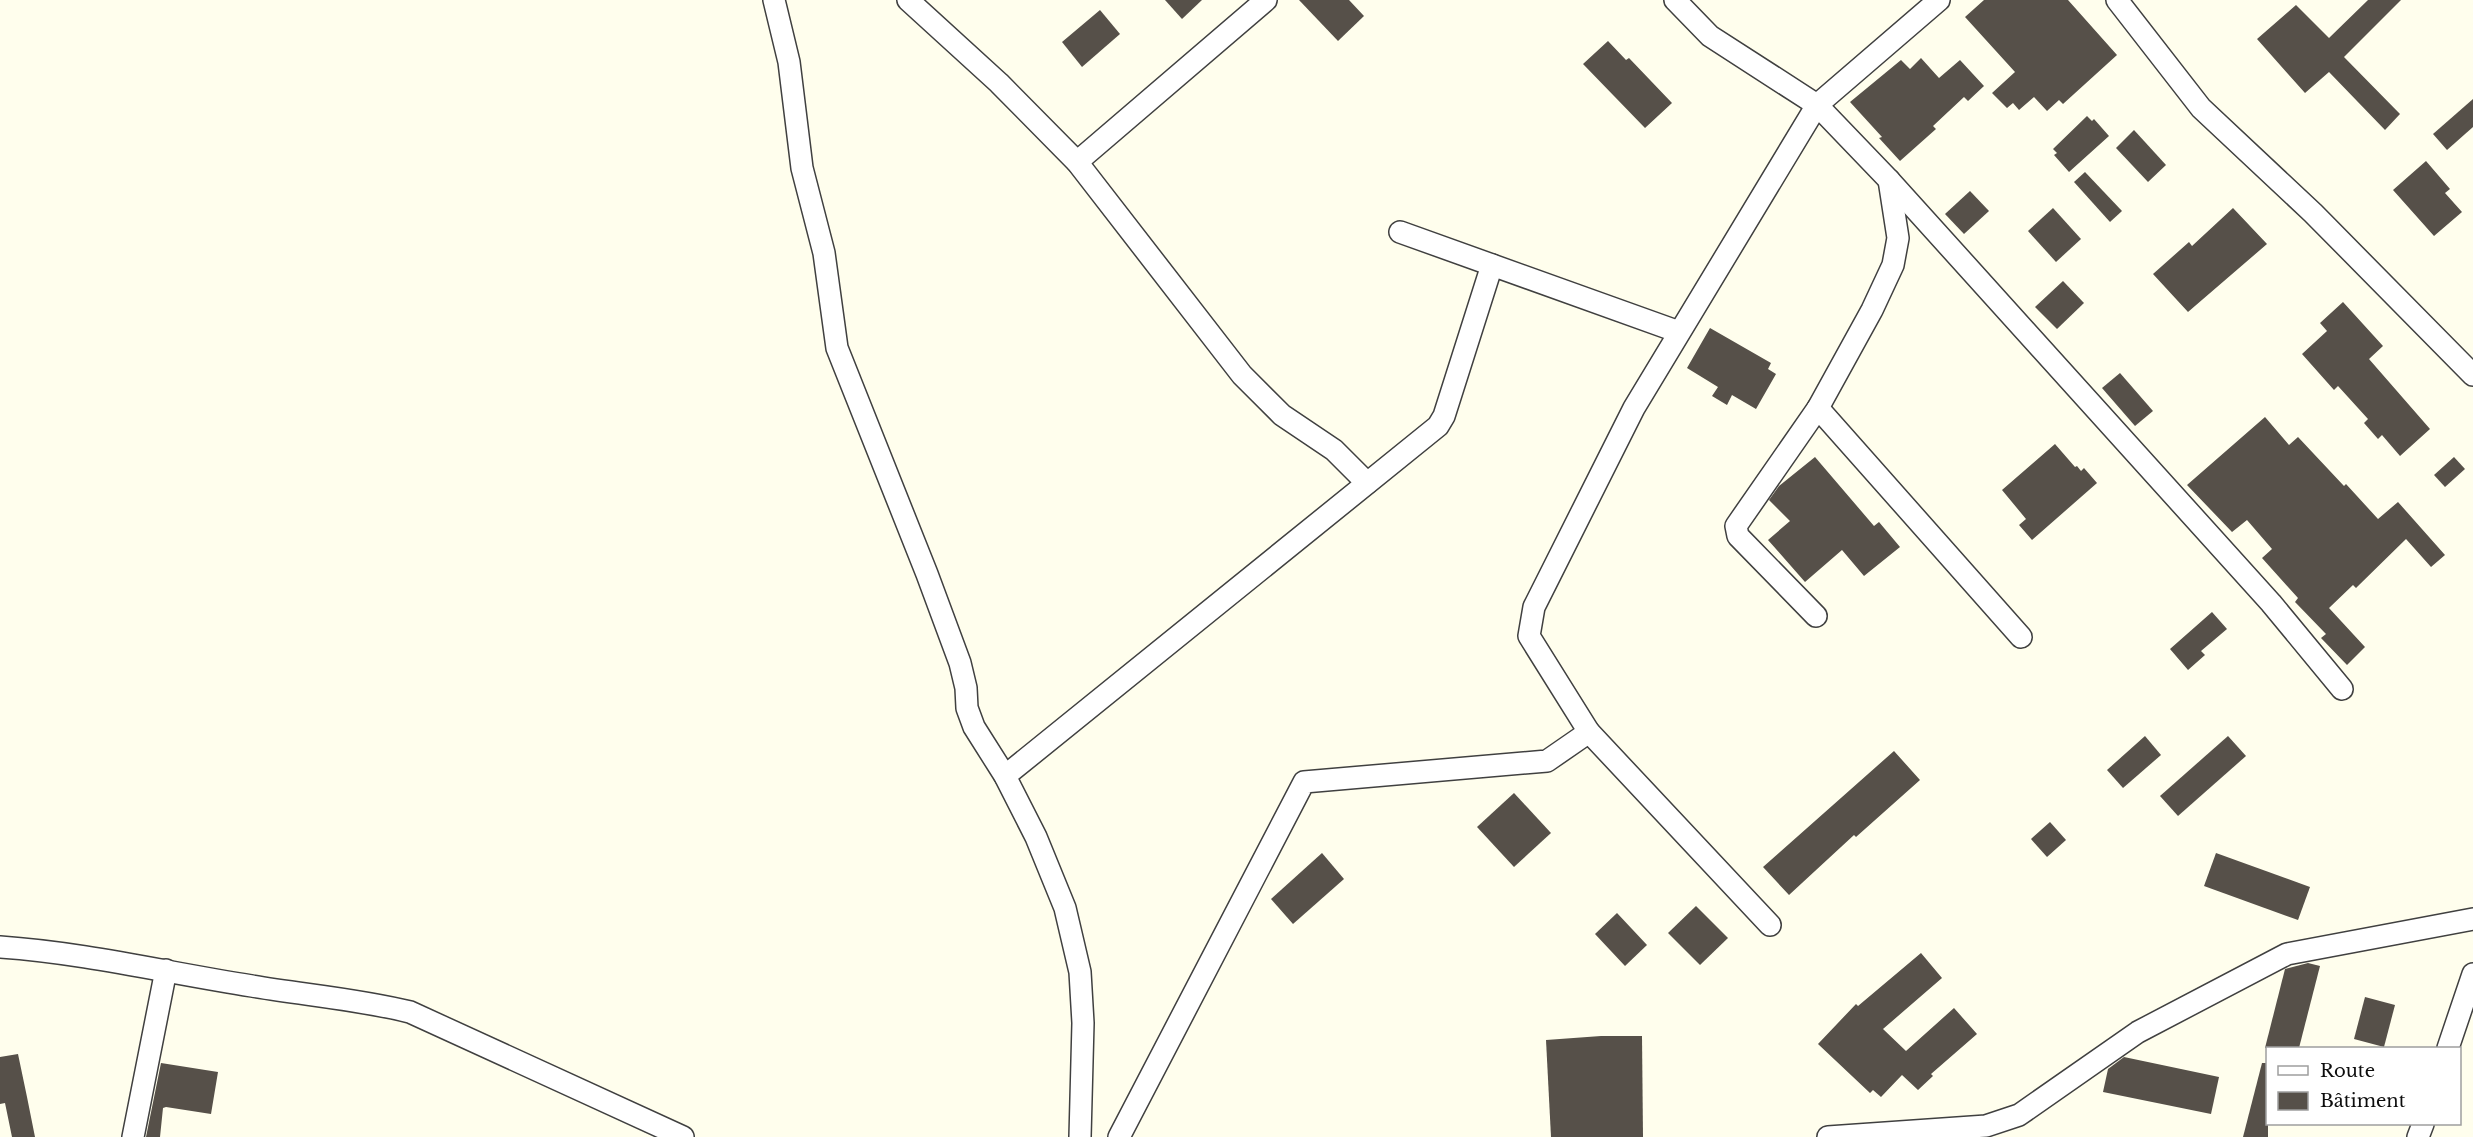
<svg xmlns="http://www.w3.org/2000/svg" width="2473" height="1137" viewBox="0 0 2473 1137" font-family="'Libre Baskerville',serif">
	<style>
		.building { fill: #565049 }
		.lines { fill: none; stroke-linecap: round; stroke-linejoin: round }
		.street-casing { stroke: #404040; stroke-width: 24 }
		.street { stroke: #fff; stroke-width: 21 }
	</style>
	<rect width="100%" height="100%" fill="#fffeed"/>
	<g class="building">
		<polygon points="1165,0 1202,0 1182,19"/>
		<polygon points="1299,0 1349,0 1364,16 1338,41"/>
		<polygon points="1984,0 2068,0 2117,55 2063,104 2059,100 2047,111 2034,97 2019,110 2013,103 2007,108 1992,93 2015,72 1965,17"/>
		<polygon points="2368,0 2401,0 2344,57 2400,114 2385,130 2329,72 2305,93 2257,39 2296,5 2329,38"/>
		<polygon points="1100,10 1120,34 1082,67 1062,42"/>
		<polygon points="1608,41 1626,60 1629,58 1672,103 1645,128 1583,64"/>
		<polygon points="1921,58 1939,78 1960,60 1984,86 1968,101 1964,97 1933,126 1936,129 1900,161 1879,138 1882,137 1850,102 1901,60 1910,69"/>
		<polygon points="2473,99 2473,127 2447,150 2433,134"/>
		<polygon points="2087,116 2092,121 2094,119 2109,136 2069,172 2054,155 2057,153 2053,149"/>
		<polygon points="2134,130 2166,165 2148,182 2116,148"/>
		<polygon points="2426,161 2450,189 2445,193 2462,212 2434,236 2393,190"/>
		<polygon points="2085,172 2122,211 2110,222 2074,182"/>
		<polygon points="1970,191 1989,211 1964,234 1945,214"/>
		<polygon points="2053,208 2081,239 2056,262 2028,231"/>
		<polygon points="2233,208 2267,244 2188,312 2153,274 2189,242 2192,246"/>
		<polygon points="2063,281 2084,303 2057,329 2035,307"/>
		<polygon points="2343,302 2383,346 2369,359 2430,429 2400,456 2382,435 2378,439 2364,423 2368,419 2338,386 2334,390 2302,354 2327,331 2320,323"/>
		<polygon points="1710,328 1771,363 1768,369 1776,374 1756,409 1732,395 1727,405 1712,396 1718,387 1687,368"/>
		<polygon points="2120,373 2153,411 2135,426 2102,388"/>
		<polygon points="2265,417 2289,445 2298,437 2344,486 2346,484 2378,519 2398,502 2445,555 2431,567 2406,539 2356,588 2353,585 2329,608 2365,647 2347,665 2321,638 2326,634 2295,602 2298,598 2262,558 2272,549 2247,520 2232,532 2187,485"/>
		<polygon points="2055,444 2075,467 2077,466 2081,471 2084,468 2097,483 2032,540 2019,525 2026,519 2002,490"/>
		<polygon points="1815,457 1874,526 1879,522 1900,547 1864,576 1842,550 1805,582 1768,540 1790,521 1769,500 1779,486"/>
		<polygon points="2454,457 2465,469 2445,487 2434,475"/>
		<polygon points="2212,612 2227,629 2201,651 2205,655 2188,670 2170,649"/>
		<polygon points="2145,736 2161,755 2123,788 2107,770"/>
		<polygon points="2228,736 2246,756 2178,816 2160,796"/>
		<polygon points="1894,751 1920,780 1856,837 1854,835 1789,895 1763,867"/>
		<polygon points="1514,793 1551,833 1514,867 1477,827"/>
		<polygon points="2050,822 2066,840 2047,857 2031,839"/>
		<polygon points="1322,853 1344,879 1293,924 1271,899"/>
		<polygon points="2216,853 2310,887 2298,920 2204,886"/>
		<polygon points="1696,906 1728,938 1700,965 1668,933"/>
		<polygon points="1617,913 1647,945 1625,966 1595,934"/>
		<polygon points="1921,953 1942,978 1883,1029 1906,1051 1954,1008 1977,1034 1931,1074 1933,1076 1918,1090 1902,1075 1881,1097 1873,1090 1870,1093 1818,1044 1856,1004 1858,1006"/>
		<polygon points="2308,963 2320,966 2299,1048 2265,1048 2285,969"/>
		<polygon points="2365,997 2395,1005 2384,1047 2354,1039"/>
		<polygon points="1601,1036 1642,1036 1643,1137 1551,1137 1546,1040"/>
		<polygon points="18,1054 27,1097 35,1137 12,1137 5,1103 0,1104 0,1057"/>
		<polygon points="2124,1057 2219,1077 2211,1114 2103,1092 2108,1069"/>
		<polygon points="161,1063 218,1072 211,1114 166,1107 163,1108 160,1137 146,1137"/>
		<polygon points="2262,1063 2268,1063 2268,1137 2243,1137"/>
	</g>
	<g class="lines">
		<g class="street-casing">
			<g id="street">
				<polyline points="774,0 789,62 802,168 824,253 837,348 927,574 960,663 966,688 967,708 974,727 1005,776 1036,837 1065,908 1080,972 1083,1023 1080,1137"/>
				<polyline points="908,0 999,83 1077,162 1242,375 1282,415 1334,450 1367,483"/>
				<polyline points="1675,0 1710,36 1817,105 1889,180 2271,603 2342,689"/>
				<polyline points="2117,0 2201,108 2313,213 2473,375"/>
				<polyline points="1077,162 1266,0"/>
				<polyline points="1400,232 1679,332"/>
				<polyline points="1818,408 2021,637"/>
				<polyline points="1816,616 1738,536 1736,526 1818,408 1872,310 1893,265 1898,238 1889,180"/>
				<polyline points="1589,732 1770,925"/>
				<polyline points="1005,776 1438,426 1444,416 1492,265"/>
				<path d="M0,947C86,953 168,973 252,986C305,995 358,999 410,1012L683,1137"/>
				<polyline points="2448,1048 2473,974"/>
				<polyline points="133,1137 166,970"/>
				<polyline points="1119,1137 1304,782 1547,761 1589,732 1529,636 1534,607 1634,408 1817,105 1939,0"/>
				<polyline points="1828,1137 1986,1126 2019,1115 2138,1032 2287,954 2473,919"/>
				<polyline points="2418,1137 2423,1124"/>
			</g>
		</g>
		<use href="#street" class="street"/>
	</g>
	<rect x="2266" y="1047" width="195" height="78" fill="#ffffff" stroke="#9e9e9e" stroke-width="1.5"/>
	<rect x="2278" y="1066" width="30" height="9" fill="#ffffff" stroke="#9e9e9e" stroke-width="1.5"/>
	<text x="2320" y="1077" font-size="18" fill="#0d0d0d">Route</text>
	<rect x="2278" y="1092" width="30" height="18" fill="#565049" stroke="#9e9e9e" stroke-width="1.5"/>
	<text x="2320" y="1107" font-size="18" fill="#0d0d0d">Bâtiment</text>
</svg>
